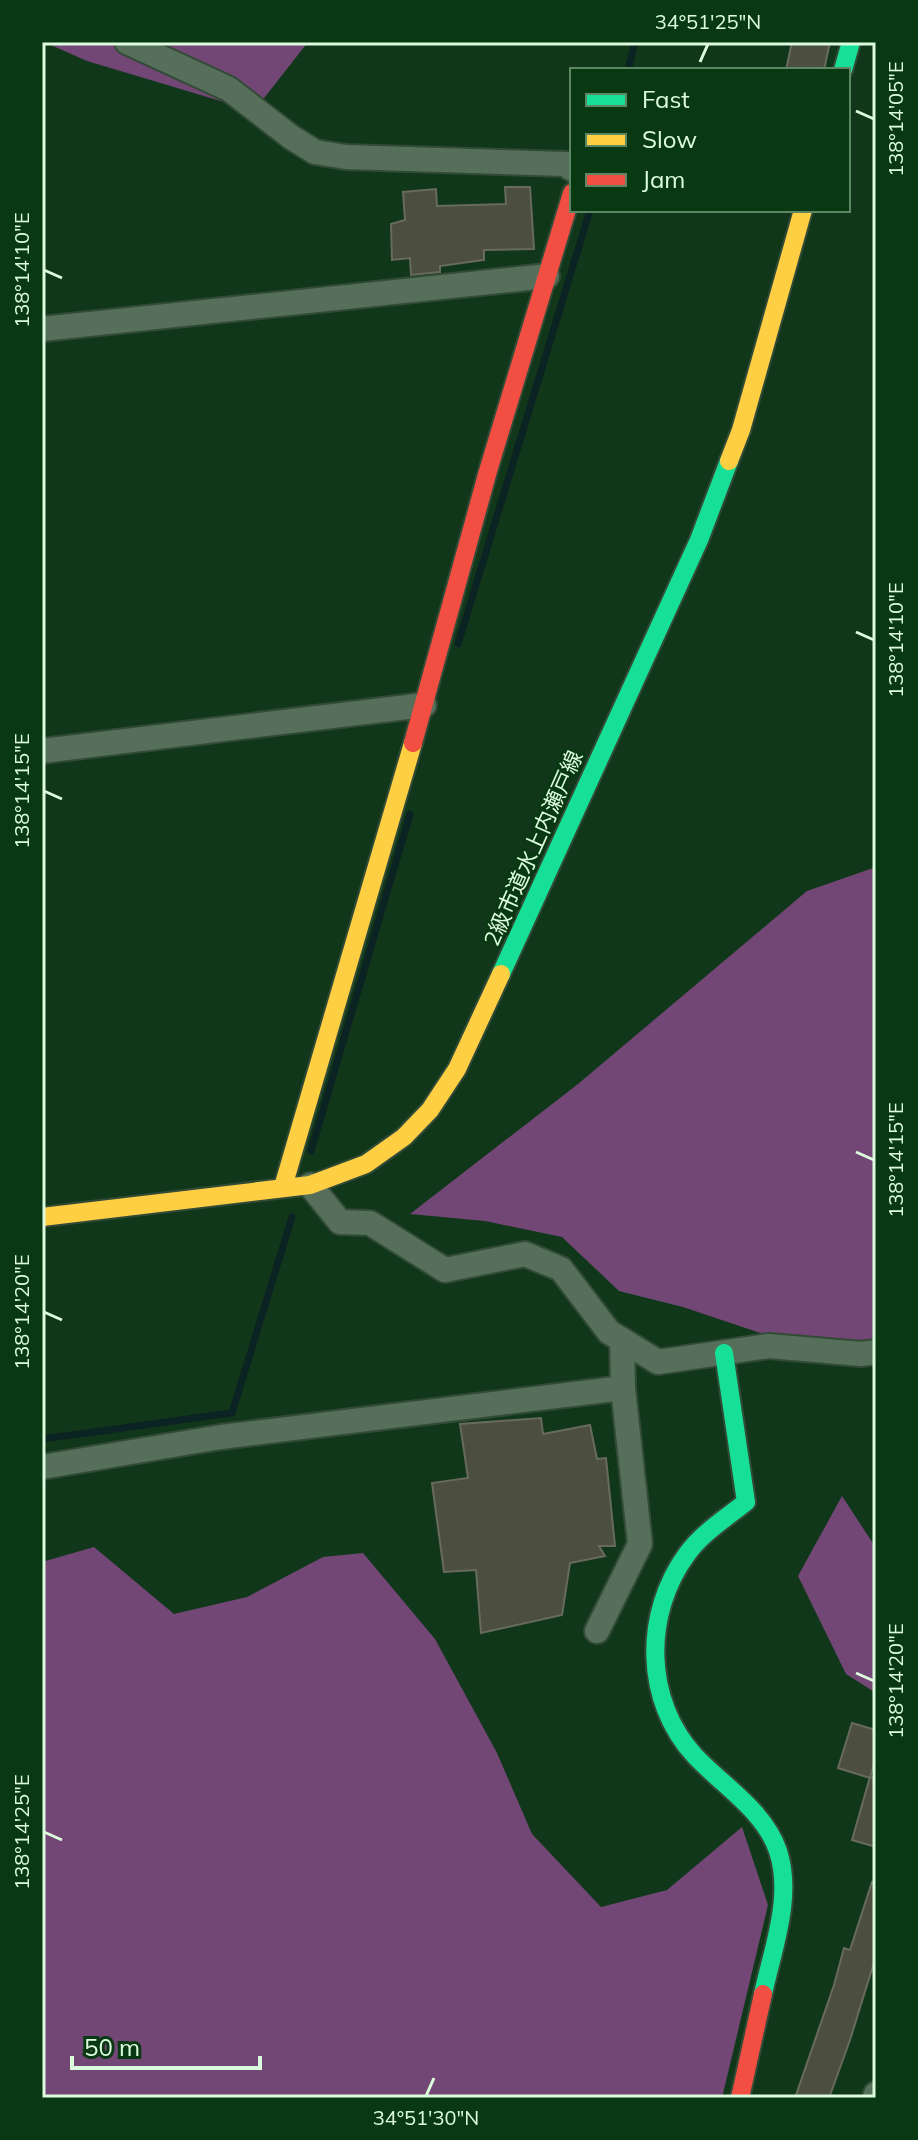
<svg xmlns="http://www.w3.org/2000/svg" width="918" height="2140" viewBox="0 0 918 2140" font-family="Mulish,'Noto Sans JP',sans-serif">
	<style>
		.green { fill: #724775 }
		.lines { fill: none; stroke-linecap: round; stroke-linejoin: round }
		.stream { stroke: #0b2323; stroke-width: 7 }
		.building { fill: #4c4f40; stroke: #686a5b; stroke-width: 2 }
		.street-casing { stroke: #324b37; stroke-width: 28 }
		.fast-casing { stroke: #324b37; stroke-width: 22 }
		.slow-casing { stroke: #324b37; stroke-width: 22 }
		.jam-casing { stroke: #324b37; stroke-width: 22 }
		.street { stroke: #566f5a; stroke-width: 24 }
		.fast { stroke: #16e098; stroke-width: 18 }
		.slow { stroke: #ffcf43; stroke-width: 18 }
		.jam { stroke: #f24e42; stroke-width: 18 }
		.ticks { fill: none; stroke: #dcfcdd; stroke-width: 3 }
		.labels { text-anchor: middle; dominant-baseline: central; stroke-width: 6; stroke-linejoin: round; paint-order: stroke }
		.street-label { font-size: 22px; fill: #dcfcdd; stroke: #093912 }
		.neatline { fill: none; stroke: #dcfcdd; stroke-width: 3 }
		.ticks-label { font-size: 20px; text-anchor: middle; fill: #dcfcdd }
	</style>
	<rect width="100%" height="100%" fill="#11371a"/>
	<g class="green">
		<polygon points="44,42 308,42 254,111 87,61"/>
		<polygon points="876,867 876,1362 855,1365 683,1307 619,1291 562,1237 485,1221 410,1214 578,1084 807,891"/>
		<polygon points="842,1496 876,1548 876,1693 846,1674 798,1576"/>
		<polygon points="94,1547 174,1614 247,1597 323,1557 363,1553 435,1639 497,1753 532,1834 601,1907 667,1890 742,1827 768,1905 722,2098 42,2098 42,1562"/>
	</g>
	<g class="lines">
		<g class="stream">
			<polyline points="628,70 635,42"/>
			<polyline points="458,644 590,210"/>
			<polyline points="311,1151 410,814"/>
			<polyline points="42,1439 232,1413 292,1217"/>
		</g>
	</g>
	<g class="building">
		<polygon points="792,42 830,42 824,70 786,70"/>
		<polygon points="505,187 530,187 534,249 484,250 484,260 440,266 440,272 411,275 410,258 392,260 391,224 405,220 403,192 436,189 437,206 506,204"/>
		<polygon points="541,1418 543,1434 590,1425 597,1459 606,1458 615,1546 599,1546 605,1556 570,1563 562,1615 481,1633 476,1570 444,1572 432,1483 468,1478 460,1424"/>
		<polygon points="852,1723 876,1730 876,1757 870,1778 838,1768"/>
		<polygon points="870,1777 876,1778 876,1847 852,1840"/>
		<polygon points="872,1882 876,1883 876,1956 850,2040 829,2098 795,2098 834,1985 844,1948 850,1950"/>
	</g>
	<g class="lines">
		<g class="street-casing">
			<g id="street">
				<polyline points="127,42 229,89 291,137 315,152 346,157 565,164 572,169"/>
				<polyline points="42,329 547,276"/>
				<polyline points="42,751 424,705"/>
				<polyline points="310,1185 340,1222 370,1223 445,1270 525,1254 561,1269 609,1332 658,1362 769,1346 861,1354 876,1352"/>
				<polyline points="42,1467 221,1437 623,1388"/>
				<polyline points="597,1631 640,1544 623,1388 622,1340"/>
				<polyline points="875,2098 876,2094"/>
			</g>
		</g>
		<g class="fast-casing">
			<g id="fast">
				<polyline points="843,70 851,42"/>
				<polyline points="501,974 699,540 729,461"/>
				<path d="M724,1353L746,1502C726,1518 702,1533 687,1554C643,1614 644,1701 695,1756C723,1786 764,1810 778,1851C793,1897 773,1948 763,1994"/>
			</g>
		</g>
		<g class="slow-casing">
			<g id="slow">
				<polyline points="729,461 741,430 803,210"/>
				<polyline points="283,1187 413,743"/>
				<polyline points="42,1217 310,1185 366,1164 404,1137 430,1110 457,1069 501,974"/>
			</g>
		</g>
		<g class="jam-casing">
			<g id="jam">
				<polyline points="413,743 488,471 572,193"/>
				<polyline points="740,2098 763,1994"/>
			</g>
		</g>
		<use href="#street" class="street"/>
		<use href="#fast" class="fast"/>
		<use href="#slow" class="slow"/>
		<use href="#jam" class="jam"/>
	</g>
	<path class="ticks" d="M700,62L708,44M856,111L874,119M44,270L62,278M856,632L874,640M44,791L62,799M856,1152L874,1160M44,1312L62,1320M856,1673L874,1681M44,1832L62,1840M426,2096L434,2078"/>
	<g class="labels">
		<g class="street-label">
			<text transform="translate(533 848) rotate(-66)">2級市道水上内瀬戸線</text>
		</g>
	</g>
	<rect width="918" height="2140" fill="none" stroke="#093912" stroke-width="88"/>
	<rect x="570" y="68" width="280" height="144" fill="#093912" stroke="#5d8763" stroke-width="2"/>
	<rect x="586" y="94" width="40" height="12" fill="#16e098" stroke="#5d8763" stroke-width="2"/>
	<text x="642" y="108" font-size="24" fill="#dcfcdd">Fast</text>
	<rect x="586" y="134" width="40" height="12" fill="#ffcf43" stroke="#5d8763" stroke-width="2"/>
	<text x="642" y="148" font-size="24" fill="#dcfcdd">Slow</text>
	<rect x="586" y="174" width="40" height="12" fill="#f24e42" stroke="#5d8763" stroke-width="2"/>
	<text x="642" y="188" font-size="24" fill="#dcfcdd">Jam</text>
	<path d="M72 2056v12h188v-12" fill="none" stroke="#dcfcdd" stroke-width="4"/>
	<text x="84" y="2056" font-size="24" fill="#dcfcdd" stroke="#093912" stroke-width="6" paint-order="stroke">50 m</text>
	<rect x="44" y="44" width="830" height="2052" class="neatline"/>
	<g class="ticks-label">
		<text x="708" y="29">34°51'25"N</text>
		<text transform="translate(896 119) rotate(-90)" y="7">138°14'05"E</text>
		<text transform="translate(22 270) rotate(-90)" y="7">138°14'10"E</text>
		<text transform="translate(896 640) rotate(-90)" y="7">138°14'10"E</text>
		<text transform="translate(22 791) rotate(-90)" y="7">138°14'15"E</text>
		<text transform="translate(896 1160) rotate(-90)" y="7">138°14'15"E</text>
		<text transform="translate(22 1312) rotate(-90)" y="7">138°14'20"E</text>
		<text transform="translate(896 1681) rotate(-90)" y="7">138°14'20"E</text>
		<text transform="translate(22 1832) rotate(-90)" y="7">138°14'25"E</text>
		<text x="426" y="2125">34°51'30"N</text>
	</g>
</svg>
